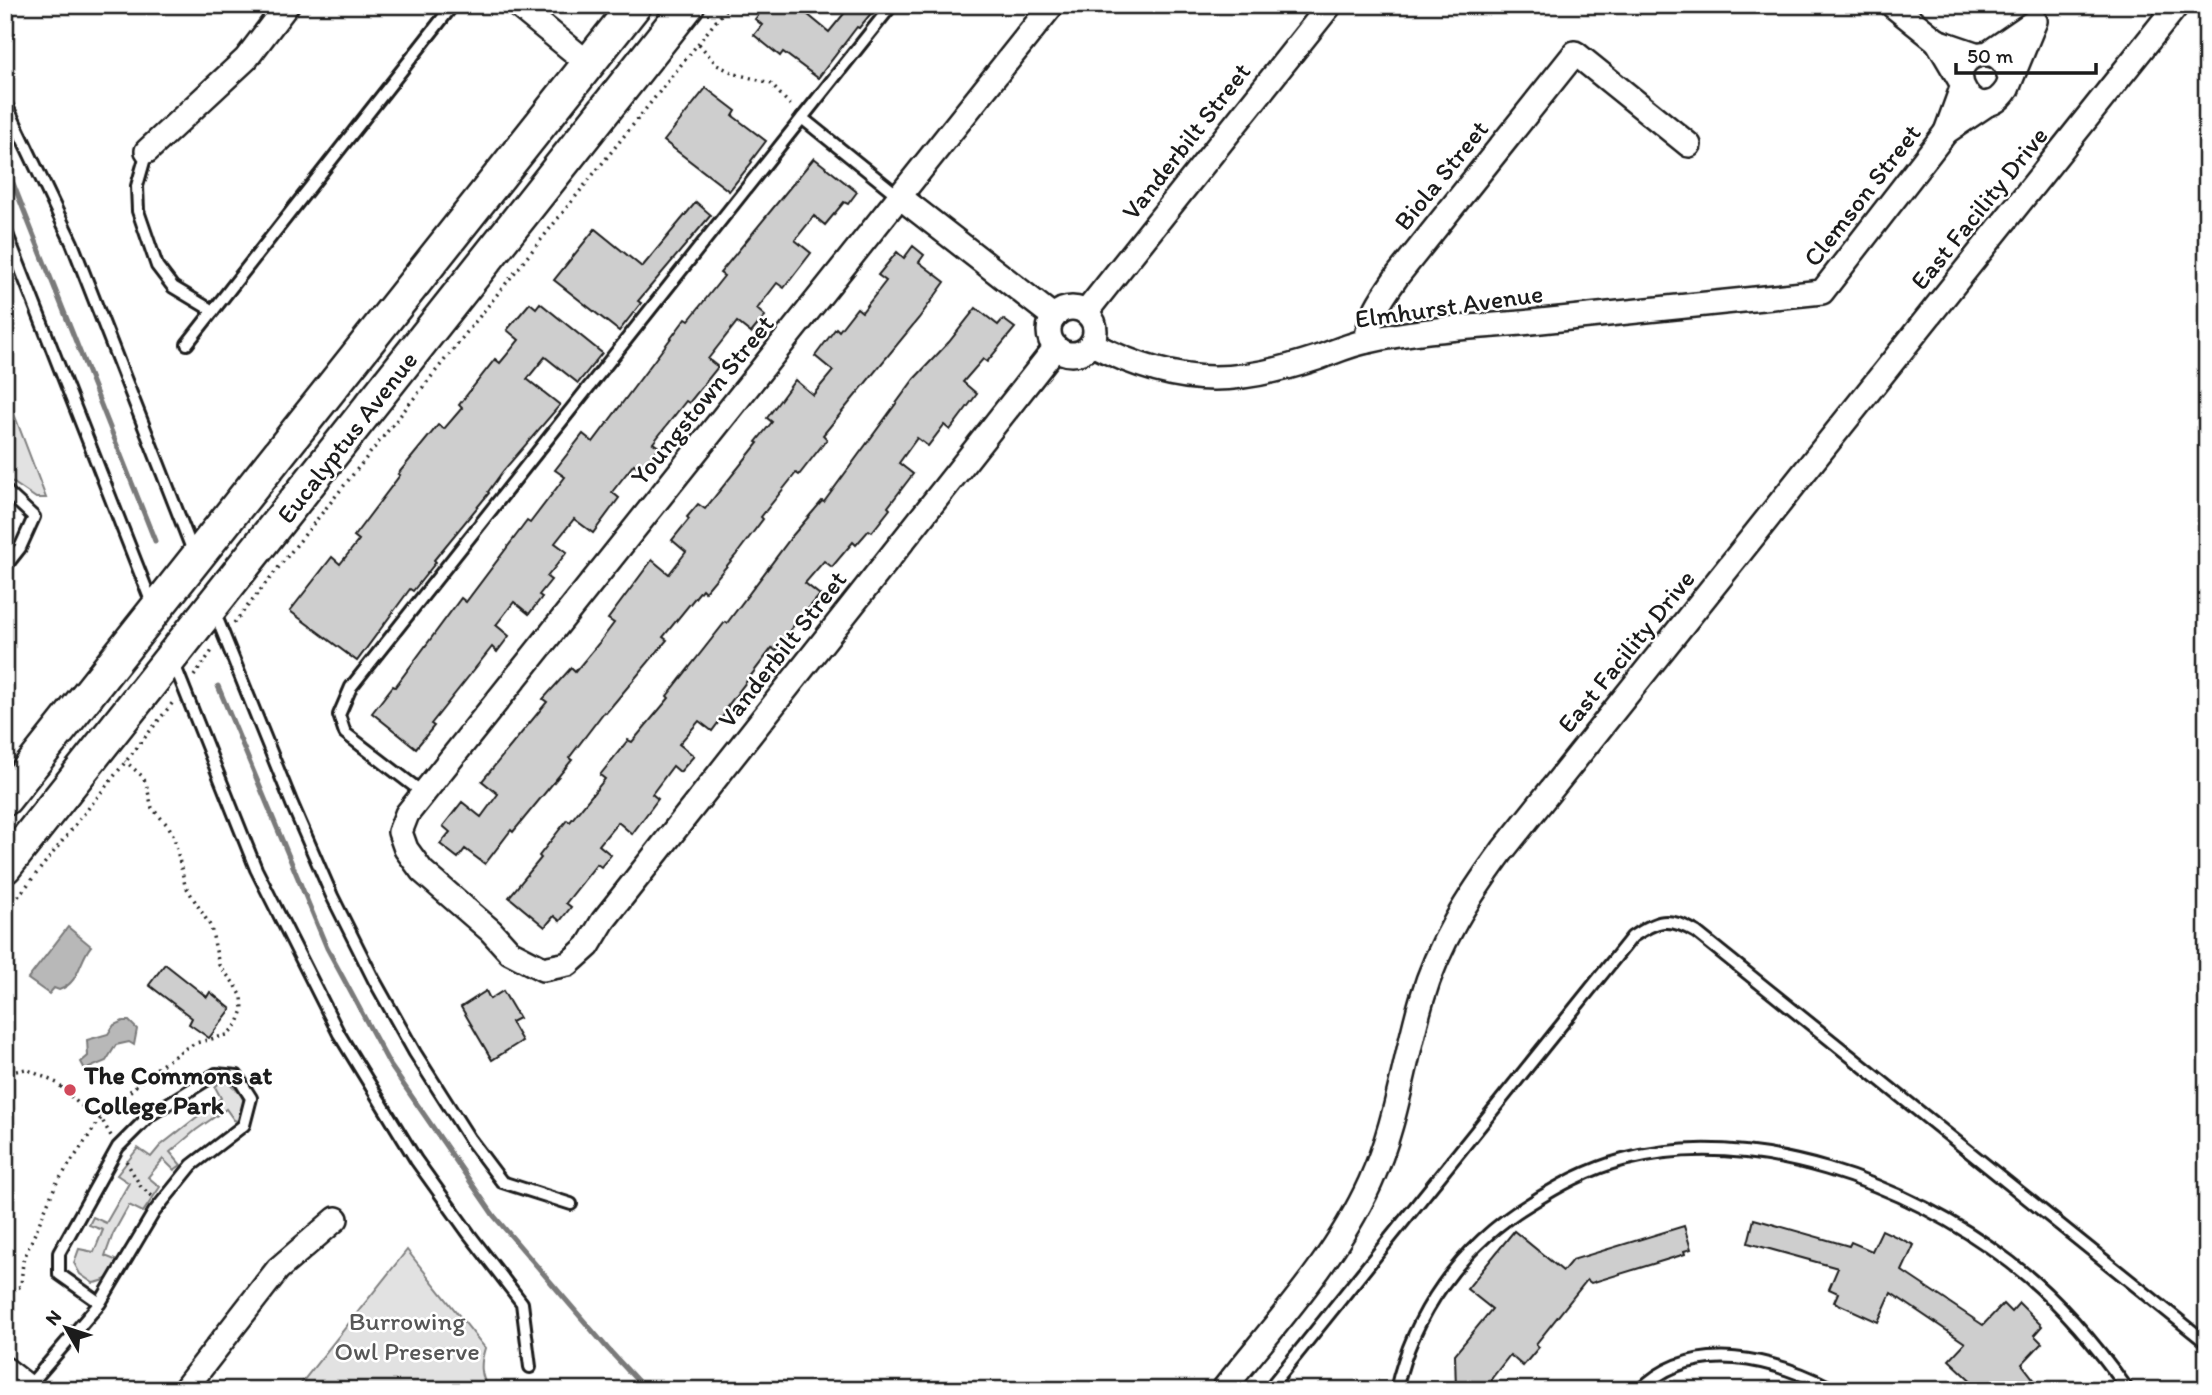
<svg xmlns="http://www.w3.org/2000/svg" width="2212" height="1395" viewBox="0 0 2212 1395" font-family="Itim,sans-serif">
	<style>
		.green { fill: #e2e2e2; stroke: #7f7f7f; stroke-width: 2 }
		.water { fill: #b8b8b8; stroke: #7a7a7a; stroke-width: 2 }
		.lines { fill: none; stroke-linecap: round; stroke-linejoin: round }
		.stream { stroke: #7a7a7a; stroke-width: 5 }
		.building { fill: #cecece; stroke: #1c1c1c; stroke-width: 2 }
		.lane-casing { stroke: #1c1c1c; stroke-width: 16 }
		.street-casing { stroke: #1c1c1c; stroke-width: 28 }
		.secondary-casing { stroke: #1c1c1c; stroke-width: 37 }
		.path { stroke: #1c1c1c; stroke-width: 3.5; stroke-dasharray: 2 5; stroke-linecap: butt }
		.lane { stroke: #fff; stroke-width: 10 }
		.street { stroke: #fff; stroke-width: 23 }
		.secondary { stroke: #fff; stroke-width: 32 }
		.poi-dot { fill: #d1495b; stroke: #fff; stroke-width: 2.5 }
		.labels { text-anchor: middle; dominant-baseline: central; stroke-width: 5; stroke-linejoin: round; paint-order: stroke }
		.street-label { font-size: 26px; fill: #1c1c1c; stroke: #fff }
		.poi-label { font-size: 26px; font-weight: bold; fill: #1c1c1c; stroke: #fff; text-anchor: start }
		.park-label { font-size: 26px; fill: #575757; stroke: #fff }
	</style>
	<rect width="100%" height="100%" fill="#fff"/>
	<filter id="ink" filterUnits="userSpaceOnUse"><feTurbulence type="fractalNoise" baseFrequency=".0143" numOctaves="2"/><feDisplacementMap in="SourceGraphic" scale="14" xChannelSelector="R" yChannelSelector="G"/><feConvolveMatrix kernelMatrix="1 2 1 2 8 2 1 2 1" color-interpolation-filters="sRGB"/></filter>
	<g filter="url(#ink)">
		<g class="green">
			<polygon points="5,390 46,498 36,498 5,477"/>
			<path d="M219,1083H228C244,1094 249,1104 238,1121L234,1120L226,1109L196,1130L170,1152L181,1165L174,1170L163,1159L148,1177L160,1187L143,1212L129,1205L113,1234L105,1256L120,1262C113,1275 108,1281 93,1283L80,1274L74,1263L79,1249L94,1252L103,1230L89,1225L93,1217L106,1223L129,1183L117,1175L138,1148L151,1157L160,1146L221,1098L215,1087Z"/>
			<path d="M407,1250L485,1348C480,1364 480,1375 489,1390H296Z"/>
		</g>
		<g class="water">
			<path d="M68,927L91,946C79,960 80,983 59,990L54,988L49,994L28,979Z"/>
			<polygon points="123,1021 129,1021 137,1029 134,1045 129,1042 116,1045 106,1061 89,1068 87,1073 81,1062 88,1056 87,1040 108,1034 114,1025"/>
		</g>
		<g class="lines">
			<g class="stream">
				<polyline points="5,163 155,541"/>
				<polyline points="218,686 327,948 390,1065 494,1216 608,1349 646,1390"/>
			</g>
		</g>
		<g class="building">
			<polygon points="766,5 796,5 829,32 851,5 878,5 859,28 857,27 818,78 783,52 780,56 754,35 762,25 755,19"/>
			<polygon points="706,88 736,111 733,116 766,141 751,161 752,162 729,191 664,141"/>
			<polygon points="814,158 857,192 848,204 844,202 825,225 814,216 795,240 811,253 784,288 777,283 757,309 765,316 751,333 737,322 708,359 718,367 689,403 686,401 653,443 659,447 641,470 634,464 612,492 619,498 593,533 574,519 555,543 567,552 547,577 551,580 539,595 542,597 529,614 514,602 496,625 509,636 497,652 492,647 431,724 434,726 416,748 372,713 393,686 395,687 461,598 466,602 527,521 530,523 565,477 555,470 583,434 593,442 686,318 689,320 724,276 720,273"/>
			<polygon points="696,202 711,215 638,301 641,303 619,331 554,280 595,229 642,267"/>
			<polygon points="913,246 924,255 919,262 945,282 919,318 823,435 827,439 799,475 796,473 761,517 763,519 736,555 705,592 702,589 663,637 667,640 606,713 604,712 569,758 572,760 513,832 511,830 485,864 465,849 458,858 440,844 450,832 443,826 462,802 481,817 498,794 482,781 547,702 543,699 571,668 575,672 599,643 614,623 608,619 652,560 669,574 686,552 672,540 689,519 687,517 698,504 705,509 758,443 756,442 772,422 767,418 795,380 813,395 833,371 815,356 836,328 839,331 857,308 862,312 886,281 878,275 897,252 904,258"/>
			<polygon points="530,303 536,308 540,303 602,353 578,383 545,357 527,379 560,405 503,471 488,492 489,493 434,560 436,562 413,591 410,589 357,661 290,611 332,557 340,564 359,540 354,536 400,475 398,474 438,425 444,429 462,408 459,405 495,359 500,363 519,340 507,330"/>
			<polygon points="976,308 998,325 1003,319 1015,328 987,362 983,359 963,382 977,394 950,430 944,425 928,446 917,438 899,463 913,474 888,507 890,509 872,532 869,530 856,545 853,542 832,567 824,561 805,583 820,595 790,630 792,631 776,651 772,648 727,707 729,708 712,731 699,721 679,744 694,756 680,772 673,766 652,794 658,799 632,834 618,822 599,845 611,855 601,867 597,864 566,903 571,907 560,921 554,916 545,927 509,897 541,858 539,856 567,820 570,822 605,779 600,775 628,740 632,742 669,698 667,696 725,622 727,623 793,535 822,501 824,502 914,379 949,342"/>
			<polygon points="165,964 207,997 210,992 231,1009 209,1038 189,1024 192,1018 149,985"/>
			<polygon points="486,991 490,999 503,991 519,1018 511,1022 522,1041 492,1060 461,1007"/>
			<polygon points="1754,1219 1849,1246 1851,1242 1872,1251 1882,1230 1914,1245 1902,1271 1983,1325 2003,1304 2011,1312 2019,1303 2042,1326 2034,1335 2042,1343 2022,1364 2042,1390 2011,1390 2005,1381 1997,1390 1981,1390 1949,1360 1965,1343 1891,1293 1878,1322 1834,1302 1838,1293 1829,1289 1838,1268 1748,1243"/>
			<polygon points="1684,1226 1691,1249 1684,1251 1685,1254 1591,1283 1587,1280 1536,1344 1539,1347 1523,1366 1510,1355 1492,1378 1492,1390 1456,1390 1455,1354 1492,1309 1467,1289 1514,1231 1563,1271 1572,1260"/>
		</g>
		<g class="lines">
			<g class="lane-casing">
				<g id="lane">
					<polyline points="5,102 72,243 194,554"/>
					<polyline points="802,118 892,5"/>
					<polyline points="147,151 137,186 138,211 157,266 173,287 213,311"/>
					<polyline points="5,229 153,606"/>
					<polyline points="187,344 453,5"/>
					<polyline points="5,490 34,517 20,548 5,567"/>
					<polyline points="214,611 292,804 332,896 374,980 415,1053 469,1138 502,1182 571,1204"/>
					<polyline points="173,661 256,869 339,1034 416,1160 469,1234 522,1303 530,1367"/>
					<polyline points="423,793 345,733 339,715 351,687 802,118 900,197"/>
					<polyline points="28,1387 100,1303 154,1212 192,1165 244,1125 251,1098 237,1076 216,1074 150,1115 118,1147 59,1253 59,1274 100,1303"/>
					<path d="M1268,1390L1632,937C1657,920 1669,916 1696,932L2207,1343"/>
					<path d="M1396,1390C1413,1314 1461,1246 1528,1205C1558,1186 1588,1169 1623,1160C1752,1126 1908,1183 2010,1262C2057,1298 2094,1342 2128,1390"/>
					<path d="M1640,1390C1694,1336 1775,1359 1835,1390"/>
				</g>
			</g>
			<g class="street-casing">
				<g id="street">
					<polyline points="517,5 589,64"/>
					<polyline points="1052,5 407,814 400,832 406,849 422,871 491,931 510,952 543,969 568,964 588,946 603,921 1056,347"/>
					<polyline points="1892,5 1937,41"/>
					<path d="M1987,54L2035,21L2007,89C1977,134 1935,63 1981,54C1999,51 2009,66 2010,81"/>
					<polyline points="1960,80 1937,41 1978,55"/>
					<polyline points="1962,88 1946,132 1989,103"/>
					<polyline points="147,151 246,59 287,5"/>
					<polyline points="900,197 1054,317"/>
					<circle cx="1072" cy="331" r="23"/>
					<polyline points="1086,312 1330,5"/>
					<path d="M1366,341C1371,312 1382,298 1398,275L1575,53L1689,145"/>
					<path d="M1092,344C1129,363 1171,378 1214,378C1249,378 1284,369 1317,358C1334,352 1351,344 1368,341C1421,329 1477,327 1531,322C1628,312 1725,302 1822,292L1946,132"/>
					<polyline points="5,1369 32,1390"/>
					<polyline points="184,1390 278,1269 336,1219"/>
					<path d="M1223,1390C1275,1324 1335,1260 1370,1183C1397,1124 1404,1060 1422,999C1438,944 1469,896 1503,850L2177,5"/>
				</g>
			</g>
			<g class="secondary-casing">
				<g id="secondary">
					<polyline points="5,799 635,5"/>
					<polyline points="5,867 688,5"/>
				</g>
			</g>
			<g class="path">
				<polyline points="699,44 717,65 736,74 770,83 793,108"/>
				<polyline points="234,623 729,5"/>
				<polyline points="194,676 214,648"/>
				<polyline points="5,913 174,701"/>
				<polyline points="16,1071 26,1069 57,1083 80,1105 101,1118 111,1136"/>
				<polyline points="126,1161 141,1187 152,1196"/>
				<polyline points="5,1290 13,1290 21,1286 23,1261 56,1184 101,1118 150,1073 186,1048 196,1043 227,1035 238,1023 243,1010 242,997 236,986 219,965 211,927 185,885 174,837 169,827 152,808 146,783 142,776 125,761"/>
			</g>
			<use href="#lane" class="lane"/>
			<use href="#street" class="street"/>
			<use href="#secondary" class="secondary"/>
		</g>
	</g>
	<circle class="poi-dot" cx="70" cy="1090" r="7"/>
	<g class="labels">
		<g class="street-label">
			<text transform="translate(1186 141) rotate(-52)">Vanderbilt Street</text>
			<text transform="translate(1441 175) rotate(-51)">Biola Street</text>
			<text transform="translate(1862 195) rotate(-52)">Clemson Street</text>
			<text transform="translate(1979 208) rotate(-51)">East Facility Drive</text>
			<text transform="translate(1449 306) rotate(-8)">Elmhurst Avenue</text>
			<text transform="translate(702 400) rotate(-51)">Youngstown Street</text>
			<text transform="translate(347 437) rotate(-52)">Eucalyptus Avenue</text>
			<text transform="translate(782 649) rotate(-52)">Vanderbilt Street</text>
			<text transform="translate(1626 651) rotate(-51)">East Facility Drive</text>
		</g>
		<g class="poi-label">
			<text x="84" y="1075">The Commons at<tspan x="84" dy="30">College Park</tspan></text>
		</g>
		<g class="park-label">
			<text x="407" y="1321">Burrowing<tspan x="407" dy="30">Owl Preserve</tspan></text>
		</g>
	</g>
	<rect width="2212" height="1395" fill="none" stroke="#fff" stroke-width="28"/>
	<rect x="14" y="14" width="2184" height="1367" fill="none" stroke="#1c1c1c" stroke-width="2.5" filter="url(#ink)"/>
	<g transform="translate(66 1328) rotate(309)" stroke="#ffffff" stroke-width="5" paint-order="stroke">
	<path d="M0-5L12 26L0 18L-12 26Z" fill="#1c1c1c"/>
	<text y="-10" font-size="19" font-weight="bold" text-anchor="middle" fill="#1c1c1c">N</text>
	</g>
	<path d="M1956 63v10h140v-10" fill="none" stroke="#1c1c1c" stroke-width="3.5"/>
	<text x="1967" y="63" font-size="21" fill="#1c1c1c" stroke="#ffffff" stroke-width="5" paint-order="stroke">50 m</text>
</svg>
